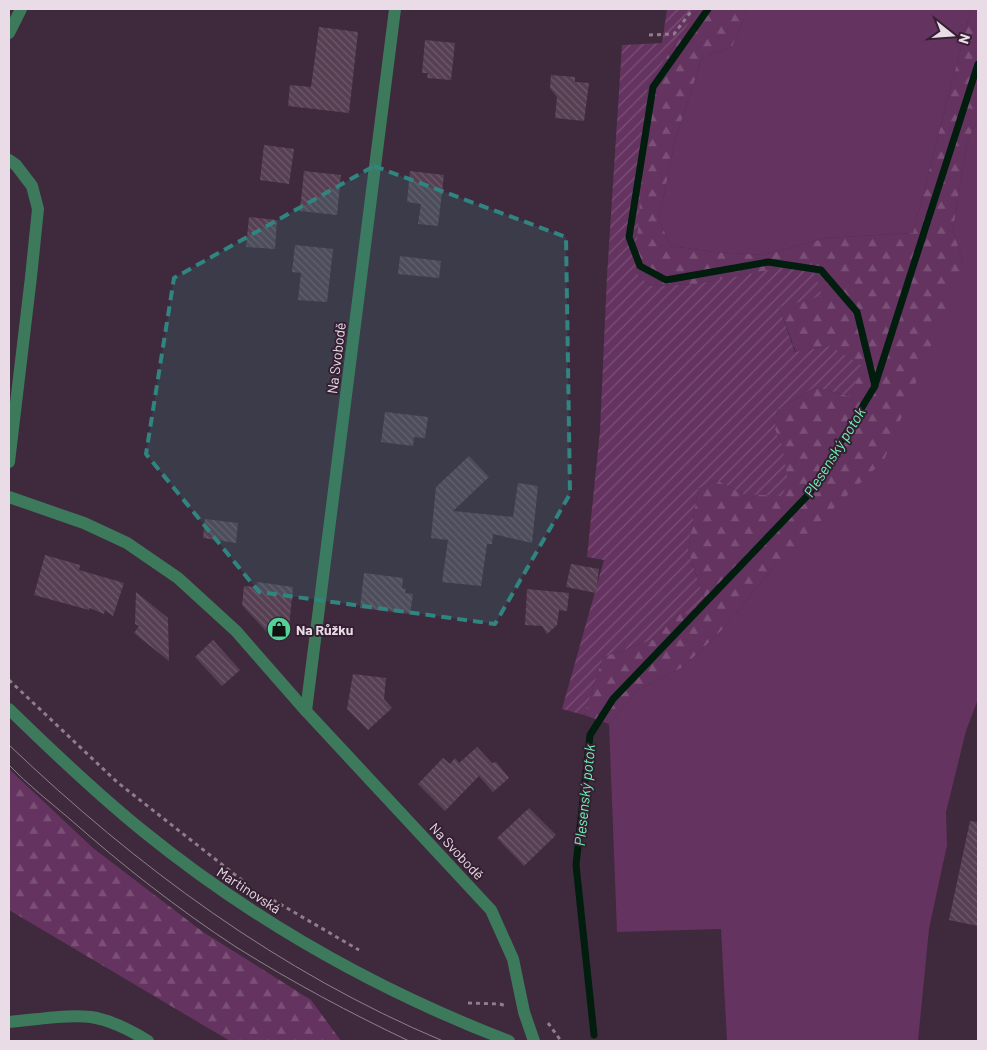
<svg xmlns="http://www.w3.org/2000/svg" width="987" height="1050" viewBox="0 0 987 1050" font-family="Barlow,sans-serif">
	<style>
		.green { fill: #653360 }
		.forest { fill: url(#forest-firs) }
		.garden { fill: url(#garden-furrows) }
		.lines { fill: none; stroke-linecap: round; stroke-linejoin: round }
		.stream { stroke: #001d0e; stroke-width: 7 }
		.building { fill: url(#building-back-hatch) }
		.path { stroke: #8f7c8c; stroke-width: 3; stroke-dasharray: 4 4; stroke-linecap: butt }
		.minor { stroke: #3d795b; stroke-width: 12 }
		.tram { stroke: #907e8d; stroke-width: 1 }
		.marked { fill: #308580; fill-opacity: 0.2; stroke: #308580; stroke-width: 4; stroke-dasharray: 10 6; stroke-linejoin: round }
		.labels { text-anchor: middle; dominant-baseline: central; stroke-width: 4; stroke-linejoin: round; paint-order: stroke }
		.street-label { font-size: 14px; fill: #eadce7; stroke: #342032 }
		.poi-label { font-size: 14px; font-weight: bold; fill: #eadce7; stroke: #342032; text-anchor: start }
		.water-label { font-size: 15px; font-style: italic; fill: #6ff4b4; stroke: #342032 }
	</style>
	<defs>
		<pattern id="forest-firs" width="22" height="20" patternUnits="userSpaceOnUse" patternTransform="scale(1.25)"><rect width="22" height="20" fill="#653360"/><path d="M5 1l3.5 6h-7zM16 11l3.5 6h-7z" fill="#7b5077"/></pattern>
		<pattern id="garden-furrows" width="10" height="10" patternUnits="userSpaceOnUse" patternTransform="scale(1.25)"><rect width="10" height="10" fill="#653360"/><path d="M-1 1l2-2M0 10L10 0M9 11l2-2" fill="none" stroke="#7b5077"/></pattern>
		<pattern id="building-back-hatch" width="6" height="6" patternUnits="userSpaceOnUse" patternTransform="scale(1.25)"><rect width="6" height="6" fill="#563f52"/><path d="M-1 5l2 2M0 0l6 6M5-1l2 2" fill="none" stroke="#6e5a6b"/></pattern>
	</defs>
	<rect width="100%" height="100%" fill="#3f293c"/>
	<g class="green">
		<polygon points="748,9 971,9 913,233 826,238 763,255 715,252 671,246 659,220 675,140 702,58 732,47"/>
		<polygon points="978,119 978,699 966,731 946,812 947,845 929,929 918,1041 727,1041 721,929 617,932 609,724 638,690 683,667 725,627 776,564 963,262 953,230 967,142"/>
	</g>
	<g class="forest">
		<polygon points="698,9 748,9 732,47 702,58 675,140 659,220 671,246 715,252 763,255 826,238 913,233 971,9 978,9 978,119 967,142 953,230 963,262 939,326 884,460 776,564 725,627 683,667 638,690 609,724 584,715 603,657 652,640 680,613 704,598 688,551 698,489 717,480 743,494 782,444 775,430 777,410 815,387 848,396 830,346 796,352 779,307 811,263 696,284 650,286 634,272 648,85"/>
		<polygon points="9,769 93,848 203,932 311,1000 341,1041 230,1041 9,910"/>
	</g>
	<polygon class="garden" points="667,9 698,9 648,85 635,272 650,286 696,284 811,262 822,296 779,307 795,352 830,346 864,367 849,396 815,387 777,410 775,430 782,444 788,482 782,496 743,494 717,480 698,489 688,551 704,598 689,614 680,613 652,640 603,657 584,715 562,709 604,560 587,557 600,431 607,276 622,45 662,43"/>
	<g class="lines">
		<g class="stream">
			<polyline points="875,385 978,64"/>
			<polyline points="594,1035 576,865 590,735 613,699 809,494 875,386 857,312 821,270 768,262 666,280 640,266 629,237 653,87 708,9"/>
		</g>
	</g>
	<g class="building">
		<polygon points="319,27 358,32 349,113 288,106 290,85 311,87"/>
		<polygon points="425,40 455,43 451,80 427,78 428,73 422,73"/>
		<polygon points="551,75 575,77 575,82 589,83 584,121 555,118 557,97 550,88"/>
		<polygon points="264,145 294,149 289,184 260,180"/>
		<polygon points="304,171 341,175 337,215 300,211"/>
		<polygon points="410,171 444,175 438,226 418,224 421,204 407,202"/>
		<polygon points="249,217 277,220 275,249 246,247"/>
		<polygon points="295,245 333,249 327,302 298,300 301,273 292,272"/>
		<polygon points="400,256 441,261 439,278 398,274"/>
		<polygon points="385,412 428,417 425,438 414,437 413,446 381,442"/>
		<polygon points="469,456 489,477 453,511 513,517 518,483 538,486 532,543 493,534 492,544 487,544 481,586 442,582 448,540 431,538 436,487"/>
		<polygon points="205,519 238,523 236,543 203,538"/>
		<polygon points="45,555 80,565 79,570 124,583 113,616 105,610 104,614 90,608 89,610 34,595"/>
		<polygon points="571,564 599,569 596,593 566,587"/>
		<polygon points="364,573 403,578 402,588 406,589 405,593 413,594 410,614 360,608"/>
		<polygon points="257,582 293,587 288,637 275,641 242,605 244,586 256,587"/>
		<polygon points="527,589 569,593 567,611 559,610 557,625 547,634 542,626 525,625"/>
		<polygon points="136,592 168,618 169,661 134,633 139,626 135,624"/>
		<polygon points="213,640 240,670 222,686 195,657"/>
		<polygon points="353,674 386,678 384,699 392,708 368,730 347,709"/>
		<polygon points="477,747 492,763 496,762 509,778 493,792 479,776 445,811 418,784 443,758 450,764 455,758 459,763"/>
		<polygon points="529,808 556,835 524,866 497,838"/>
		<polygon points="970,821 978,822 978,926 949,920"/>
	</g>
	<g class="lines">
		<g class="path">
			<polyline points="649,35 674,34 693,9"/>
			<polyline points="9,680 117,782 243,881"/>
			<polyline points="273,900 359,950"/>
			<polyline points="468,1003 500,1004 506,1006"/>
			<polyline points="548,1023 561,1041"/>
		</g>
		<g class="minor">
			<polyline points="9,33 21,9"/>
			<polyline points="9,160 16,165 32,186 38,209 31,277 9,462"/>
			<polyline points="9,497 84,523 127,543 178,578 236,631 306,711 491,910 513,959 524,1012 534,1041"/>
			<path d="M9,709C52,751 96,793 143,831C254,921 376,990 509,1041"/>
			<polyline points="306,711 395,9"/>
			<path d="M9,1022C35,1020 64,1014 91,1017C110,1020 132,1031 148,1041"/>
		</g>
		<g class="tram">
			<path d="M9,745C137,867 279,972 443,1041"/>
			<path d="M9,765C28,785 50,802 71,820C123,866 178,909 236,947C292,982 350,1013 409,1041"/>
		</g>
	</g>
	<path class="marked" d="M374,166L566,237L570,494L495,624L259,592L146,454L174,278Z"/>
	<defs>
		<g id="shop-disc" transform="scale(1.25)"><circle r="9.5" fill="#52d397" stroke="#342032"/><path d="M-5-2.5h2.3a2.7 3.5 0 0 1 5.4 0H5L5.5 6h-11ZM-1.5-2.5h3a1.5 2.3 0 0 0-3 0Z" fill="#111"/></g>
	</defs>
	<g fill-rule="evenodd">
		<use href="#shop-disc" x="279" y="629"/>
	</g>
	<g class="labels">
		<g class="street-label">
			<text transform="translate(336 358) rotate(-83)">Na Svobodě</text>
			<text transform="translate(457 851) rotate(47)">Na Svobodě</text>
			<text transform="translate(249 890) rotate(33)">Martinovská</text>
		</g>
		<g class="poi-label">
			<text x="296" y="629">Na Růžku</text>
		</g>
		<g class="water-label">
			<text transform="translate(834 452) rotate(-58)">Plesenský potok</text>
			<text transform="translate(584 795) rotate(-84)">Plesenský potok</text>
		</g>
	</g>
	<rect width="987" height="1050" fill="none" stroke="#eadce7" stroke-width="20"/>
	<g transform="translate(952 35) rotate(107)" stroke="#342032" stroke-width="4" paint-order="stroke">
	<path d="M0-4L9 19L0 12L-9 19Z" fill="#eadce7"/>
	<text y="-8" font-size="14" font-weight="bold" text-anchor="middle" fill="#eadce7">N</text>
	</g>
</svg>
